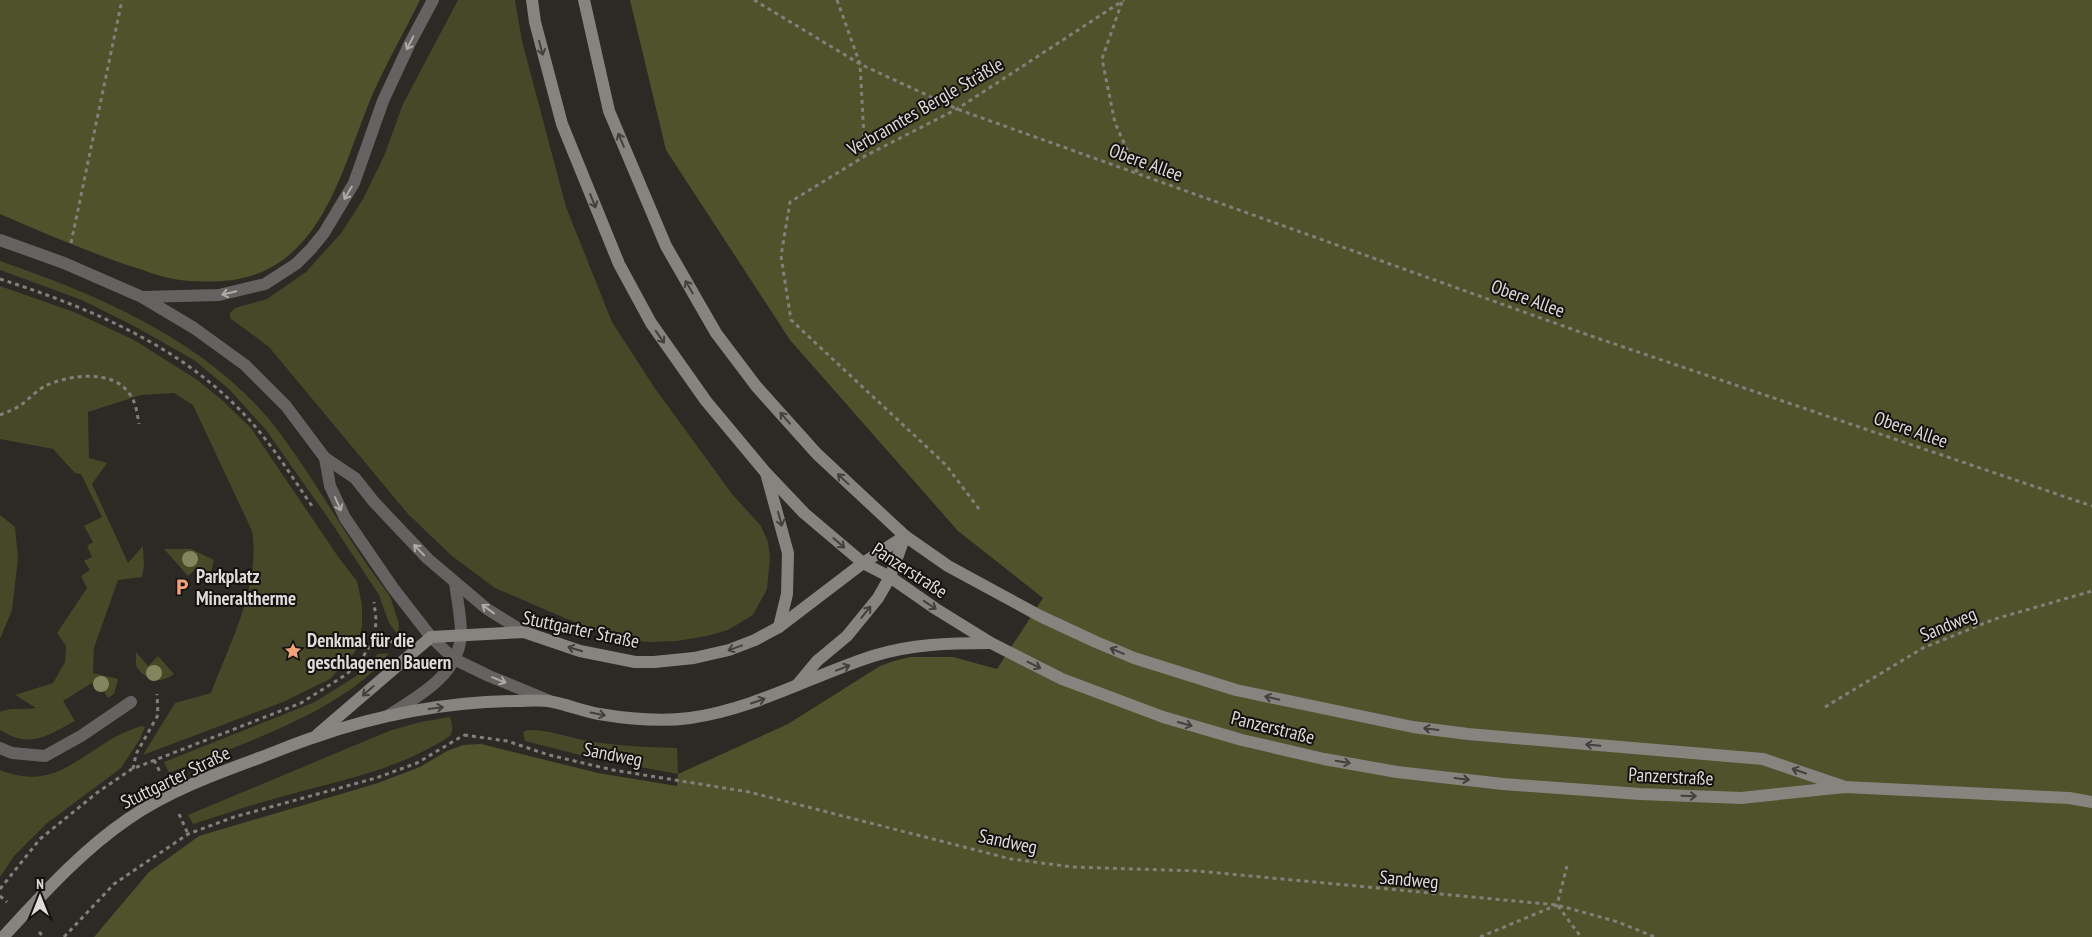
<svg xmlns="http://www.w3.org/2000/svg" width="2092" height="937" viewBox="0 0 2092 937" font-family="'PT Sans Narrow',sans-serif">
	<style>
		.green { fill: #464827 }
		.forest { fill: #4f522a }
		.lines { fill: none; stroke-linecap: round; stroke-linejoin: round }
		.path { stroke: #81807b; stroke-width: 3; stroke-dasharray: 4 4; stroke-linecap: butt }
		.service { stroke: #656361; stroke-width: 12 }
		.tertiary { stroke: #656361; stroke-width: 12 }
		.secondary { stroke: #878480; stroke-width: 12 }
		.tree { fill: #82855d }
		.oneway { stroke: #adaca8 }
		.oneway2 { stroke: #41403d }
		.labels { text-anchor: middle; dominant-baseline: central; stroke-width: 4; stroke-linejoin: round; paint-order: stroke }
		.street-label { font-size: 19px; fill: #dddcd8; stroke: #131210 }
		.poi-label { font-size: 19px; font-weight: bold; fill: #dddcd8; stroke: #131210; text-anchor: start }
	</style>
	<rect width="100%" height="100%" fill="#2b2a24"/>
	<g class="green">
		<polygon points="458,0 515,0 522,41 566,207 612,322 654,387 732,494 761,526 768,542 770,557 767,589 753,615 728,630 707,636 677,641 649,642 620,639 567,619 495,588 452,556 408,514 269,347 230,318 230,313 235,308 267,299 306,272 342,232 363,199 384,156 403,104"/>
		<path d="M0,261C102,296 213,344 280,433C319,486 350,544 390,596L399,624L398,635L389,623L379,595L333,525L266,430L229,389L194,360L134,326L82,300L0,270Z"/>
		<path d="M0,286L74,312L134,340L196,379L222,400L251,428L339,558L357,581L362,605V627L355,652L330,679L283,702L143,755L175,703L211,693C230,642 261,585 252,531L193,405L174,393L141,395L88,412L89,458L107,463L92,484L128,563L143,546L144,566L142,577L118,580L94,648L93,673L118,679L114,694L108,698L103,690L92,683L63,701L75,721C47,736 30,749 0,730V712C9,707 25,710 36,708L15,695L53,683L65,662L66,646L57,633L87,588L81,576L90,570L84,561L92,557L87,546L93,542L84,526L102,517L81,474L75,473L53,449L0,439Z"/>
		<polygon points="0,515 15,527 18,558 12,610 0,639"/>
		<polygon points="164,549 191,549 214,560 209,580 197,568 188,576"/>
		<path d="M136,652L148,666L158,656L174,674C159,685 145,680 136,666Z"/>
		<path d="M389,653C347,711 235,746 169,773L164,762L315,702L356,676L378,654Z"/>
		<path d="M450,717C452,724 454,730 450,736C396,772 331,782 270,800C244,807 219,816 193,824L188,815L389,731L420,722Z"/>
		<path d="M141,726L145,727L140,739L121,768L46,824L14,856L0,877V770C49,789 70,764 110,740C119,734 131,730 141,726Z"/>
		<path d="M527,730C547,729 568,737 588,741C618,746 647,747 677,748L678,774L596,759L525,741L523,732Z"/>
	</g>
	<g class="forest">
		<path d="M0,0H420C404,33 385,65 371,98C340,173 320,275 222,281C205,282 186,282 169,278C157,276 145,270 133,267C88,252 44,233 0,214Z"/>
		<polygon points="630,0 2092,0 2092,937 94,937 149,872 199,836 378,783 420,767 447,751 463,745 481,744 598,773 677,786 678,774 788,724 880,666 894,661 910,657 953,657 997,669 1043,598 958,531 790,340 666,150"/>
	</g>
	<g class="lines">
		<g class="path">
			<polyline points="754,0 860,64 957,109 1591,336 2092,506"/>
			<polyline points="837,0 860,64 865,156"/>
			<polyline points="1122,2 1102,59 1115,123 1138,174"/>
			<polyline points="71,243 122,0"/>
			<path d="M0,279C84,306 172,342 236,406C267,436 290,474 314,509"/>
			<path d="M0,415C7,412 15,409 21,405C29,399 36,391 45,386C68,375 111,369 128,392C136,401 137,413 139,424"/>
			<polyline points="979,509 946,465 791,320 781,256 790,202 865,156 957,109 1124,0"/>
			<polyline points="375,637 393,642"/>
			<polyline points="1825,707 1923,648 1995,619 2092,591"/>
			<polyline points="464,735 507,741 549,755 613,770 749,792 1011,859 1073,867 1198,871 1557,905 1618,922 1655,937"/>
			<polyline points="154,760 161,774"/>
			<polyline points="133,769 136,754 158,715 157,694"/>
			<polyline points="179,814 188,834"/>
			<polyline points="0,889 40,839 98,792 132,769 301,703 347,674 363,657 375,637 376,619 374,602"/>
			<polyline points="0,896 7,902"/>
			<polyline points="1558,906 1581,937"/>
			<polyline points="39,932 44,937"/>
			<polyline points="64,937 114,884 188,834 234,817 376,778 417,763 464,735"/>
			<polyline points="1480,937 1557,905 1567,866"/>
		</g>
		<g class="service">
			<polyline points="142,297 219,295 265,284 296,264 311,249 324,233 354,183 383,101 410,43 433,0"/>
			<polyline points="0,748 12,753 45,756 81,736 131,702"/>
		</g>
		<g class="tertiary">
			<polyline points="0,240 64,263 142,297 194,328 245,365 286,406 325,458 355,478 374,502 428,559 487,609 524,632"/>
			<polyline points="325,458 330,486 345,518 393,588 431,637 454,659 489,676 550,701"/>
			<path d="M389,715C419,696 460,674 461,633C461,617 457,599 455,582"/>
		</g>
		<g class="secondary">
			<polyline points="532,0 535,22 562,124 619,264 651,323 706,401 766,473 788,553 787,594 779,627"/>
			<polyline points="584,0 609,111 666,246 716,333 756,386 817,454 905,536 948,566 1040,616 1096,642 1134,658 1236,690 1413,727 1468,734 1763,759 1845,787"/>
			<polyline points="766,473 804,513 863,563 890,577 936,609 991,643 1062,679 1163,717 1242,740 1324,759 1397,772 1503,784 1640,794 1741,798 1845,787 2069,798 2092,802"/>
			<polyline points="797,685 817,661 847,636 878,598 890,577 905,536"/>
			<polyline points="318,734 431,637 524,632 580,651 635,662 654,662 694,658 729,650 755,640 779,627 863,563 905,536"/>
			<path d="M3,937C42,895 81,851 128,819C167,792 215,774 259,758C278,751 296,743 315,737C378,715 448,702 515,701C527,701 541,699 553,702C568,705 583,711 599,714C629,719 661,722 690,718C755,709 811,676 873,656C911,644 950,643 990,643"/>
		</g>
	</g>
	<g class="tree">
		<circle cx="190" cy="559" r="8"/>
		<circle cx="154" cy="673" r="8"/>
		<circle cx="101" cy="684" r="8"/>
	</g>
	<defs><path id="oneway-shaft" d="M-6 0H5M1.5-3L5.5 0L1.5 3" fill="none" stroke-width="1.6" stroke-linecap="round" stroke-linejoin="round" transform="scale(1.25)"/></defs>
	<g class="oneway">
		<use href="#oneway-shaft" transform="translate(410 43) rotate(117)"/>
		<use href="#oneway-shaft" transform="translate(348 193) rotate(121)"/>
		<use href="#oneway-shaft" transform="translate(229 293) rotate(167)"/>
		<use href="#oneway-shaft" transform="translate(338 504) rotate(66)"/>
		<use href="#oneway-shaft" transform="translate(419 550) rotate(-134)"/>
		<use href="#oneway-shaft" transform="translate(488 609) rotate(-144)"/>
		<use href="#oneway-shaft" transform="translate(499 680) rotate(22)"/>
	</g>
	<g class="oneway2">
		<use href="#oneway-shaft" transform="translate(541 48) rotate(75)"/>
		<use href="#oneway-shaft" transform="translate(621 140) rotate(-113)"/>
		<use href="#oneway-shaft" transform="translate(593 201) rotate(68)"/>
		<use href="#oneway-shaft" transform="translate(689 287) rotate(-120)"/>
		<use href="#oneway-shaft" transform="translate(660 337) rotate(55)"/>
		<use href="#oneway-shaft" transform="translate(785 418) rotate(-131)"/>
		<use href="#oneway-shaft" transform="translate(843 479) rotate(-137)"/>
		<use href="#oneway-shaft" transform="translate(780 519) rotate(75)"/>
		<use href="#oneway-shaft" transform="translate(839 543) rotate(41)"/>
		<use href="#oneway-shaft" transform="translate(930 605) rotate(34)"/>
		<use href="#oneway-shaft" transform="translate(866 612) rotate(-51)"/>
		<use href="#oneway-shaft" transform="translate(735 648) rotate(160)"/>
		<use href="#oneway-shaft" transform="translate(575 649) rotate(-163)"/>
		<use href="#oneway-shaft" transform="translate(1117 651) rotate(-157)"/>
		<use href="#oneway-shaft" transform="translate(1034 665) rotate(26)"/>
		<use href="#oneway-shaft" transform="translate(843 668) rotate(-21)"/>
		<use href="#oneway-shaft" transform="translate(368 691) rotate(139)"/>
		<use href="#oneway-shaft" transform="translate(1272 698) rotate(-167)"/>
		<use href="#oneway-shaft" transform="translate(758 701) rotate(-19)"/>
		<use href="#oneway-shaft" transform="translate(436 708) rotate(-7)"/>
		<use href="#oneway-shaft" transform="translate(598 714) rotate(11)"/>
		<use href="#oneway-shaft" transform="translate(1185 724) rotate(16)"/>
		<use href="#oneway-shaft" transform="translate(1431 729) rotate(-173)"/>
		<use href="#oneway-shaft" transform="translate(1593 745) rotate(-175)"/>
		<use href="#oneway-shaft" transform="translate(1343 762) rotate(10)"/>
		<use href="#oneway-shaft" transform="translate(1799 771) rotate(-161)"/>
		<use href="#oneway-shaft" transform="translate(1462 779) rotate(7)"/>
		<use href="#oneway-shaft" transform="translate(1689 796) rotate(2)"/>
	</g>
	<defs>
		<g id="parking-bare" transform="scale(1.35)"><path d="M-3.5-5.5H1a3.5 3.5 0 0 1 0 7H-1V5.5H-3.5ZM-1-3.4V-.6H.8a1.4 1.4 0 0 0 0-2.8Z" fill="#f1a27b" stroke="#131210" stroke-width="2.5" paint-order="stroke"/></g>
		<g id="sight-bare" transform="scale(1.35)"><path d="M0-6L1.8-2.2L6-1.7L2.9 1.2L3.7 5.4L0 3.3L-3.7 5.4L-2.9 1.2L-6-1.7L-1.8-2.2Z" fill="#f1a27b" stroke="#131210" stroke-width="2.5" paint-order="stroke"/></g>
	</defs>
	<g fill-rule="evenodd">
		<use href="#parking-bare" x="182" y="587"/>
		<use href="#sight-bare" x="293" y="651"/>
	</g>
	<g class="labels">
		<g class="street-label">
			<text transform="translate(925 106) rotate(-30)">Verbranntes Bergle Sträßle</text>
			<text transform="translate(1146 162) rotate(20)">Obere Allee</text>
			<text transform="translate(1528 298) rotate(20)">Obere Allee</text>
			<text transform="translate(1911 429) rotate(19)">Obere Allee</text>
			<text transform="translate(910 570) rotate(33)">Panzerstraße</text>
			<text transform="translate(1948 624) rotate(-23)">Sandweg</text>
			<text transform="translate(581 629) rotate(12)">Stuttgarter Straße</text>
			<text transform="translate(1273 727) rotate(14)">Panzerstraße</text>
			<text transform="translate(613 754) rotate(11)">Sandweg</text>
			<text transform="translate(1671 776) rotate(3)">Panzerstraße</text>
			<text transform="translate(175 777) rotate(-26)">Stuttgarter Straße</text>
			<text transform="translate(1008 841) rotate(12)">Sandweg</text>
			<text transform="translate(1409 879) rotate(5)">Sandweg</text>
		</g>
		<g class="poi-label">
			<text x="196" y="576">Parkplatz<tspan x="196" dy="22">Mineraltherme</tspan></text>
			<text x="307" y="640">Denkmal für die<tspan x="307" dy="22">geschlagenen Bauern</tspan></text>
		</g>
	</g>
	<g transform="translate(40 897)" stroke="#131210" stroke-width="4" paint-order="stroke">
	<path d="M0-4L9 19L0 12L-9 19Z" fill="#dddcd8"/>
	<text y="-8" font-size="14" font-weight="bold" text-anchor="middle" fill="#dddcd8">N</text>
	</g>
</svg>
